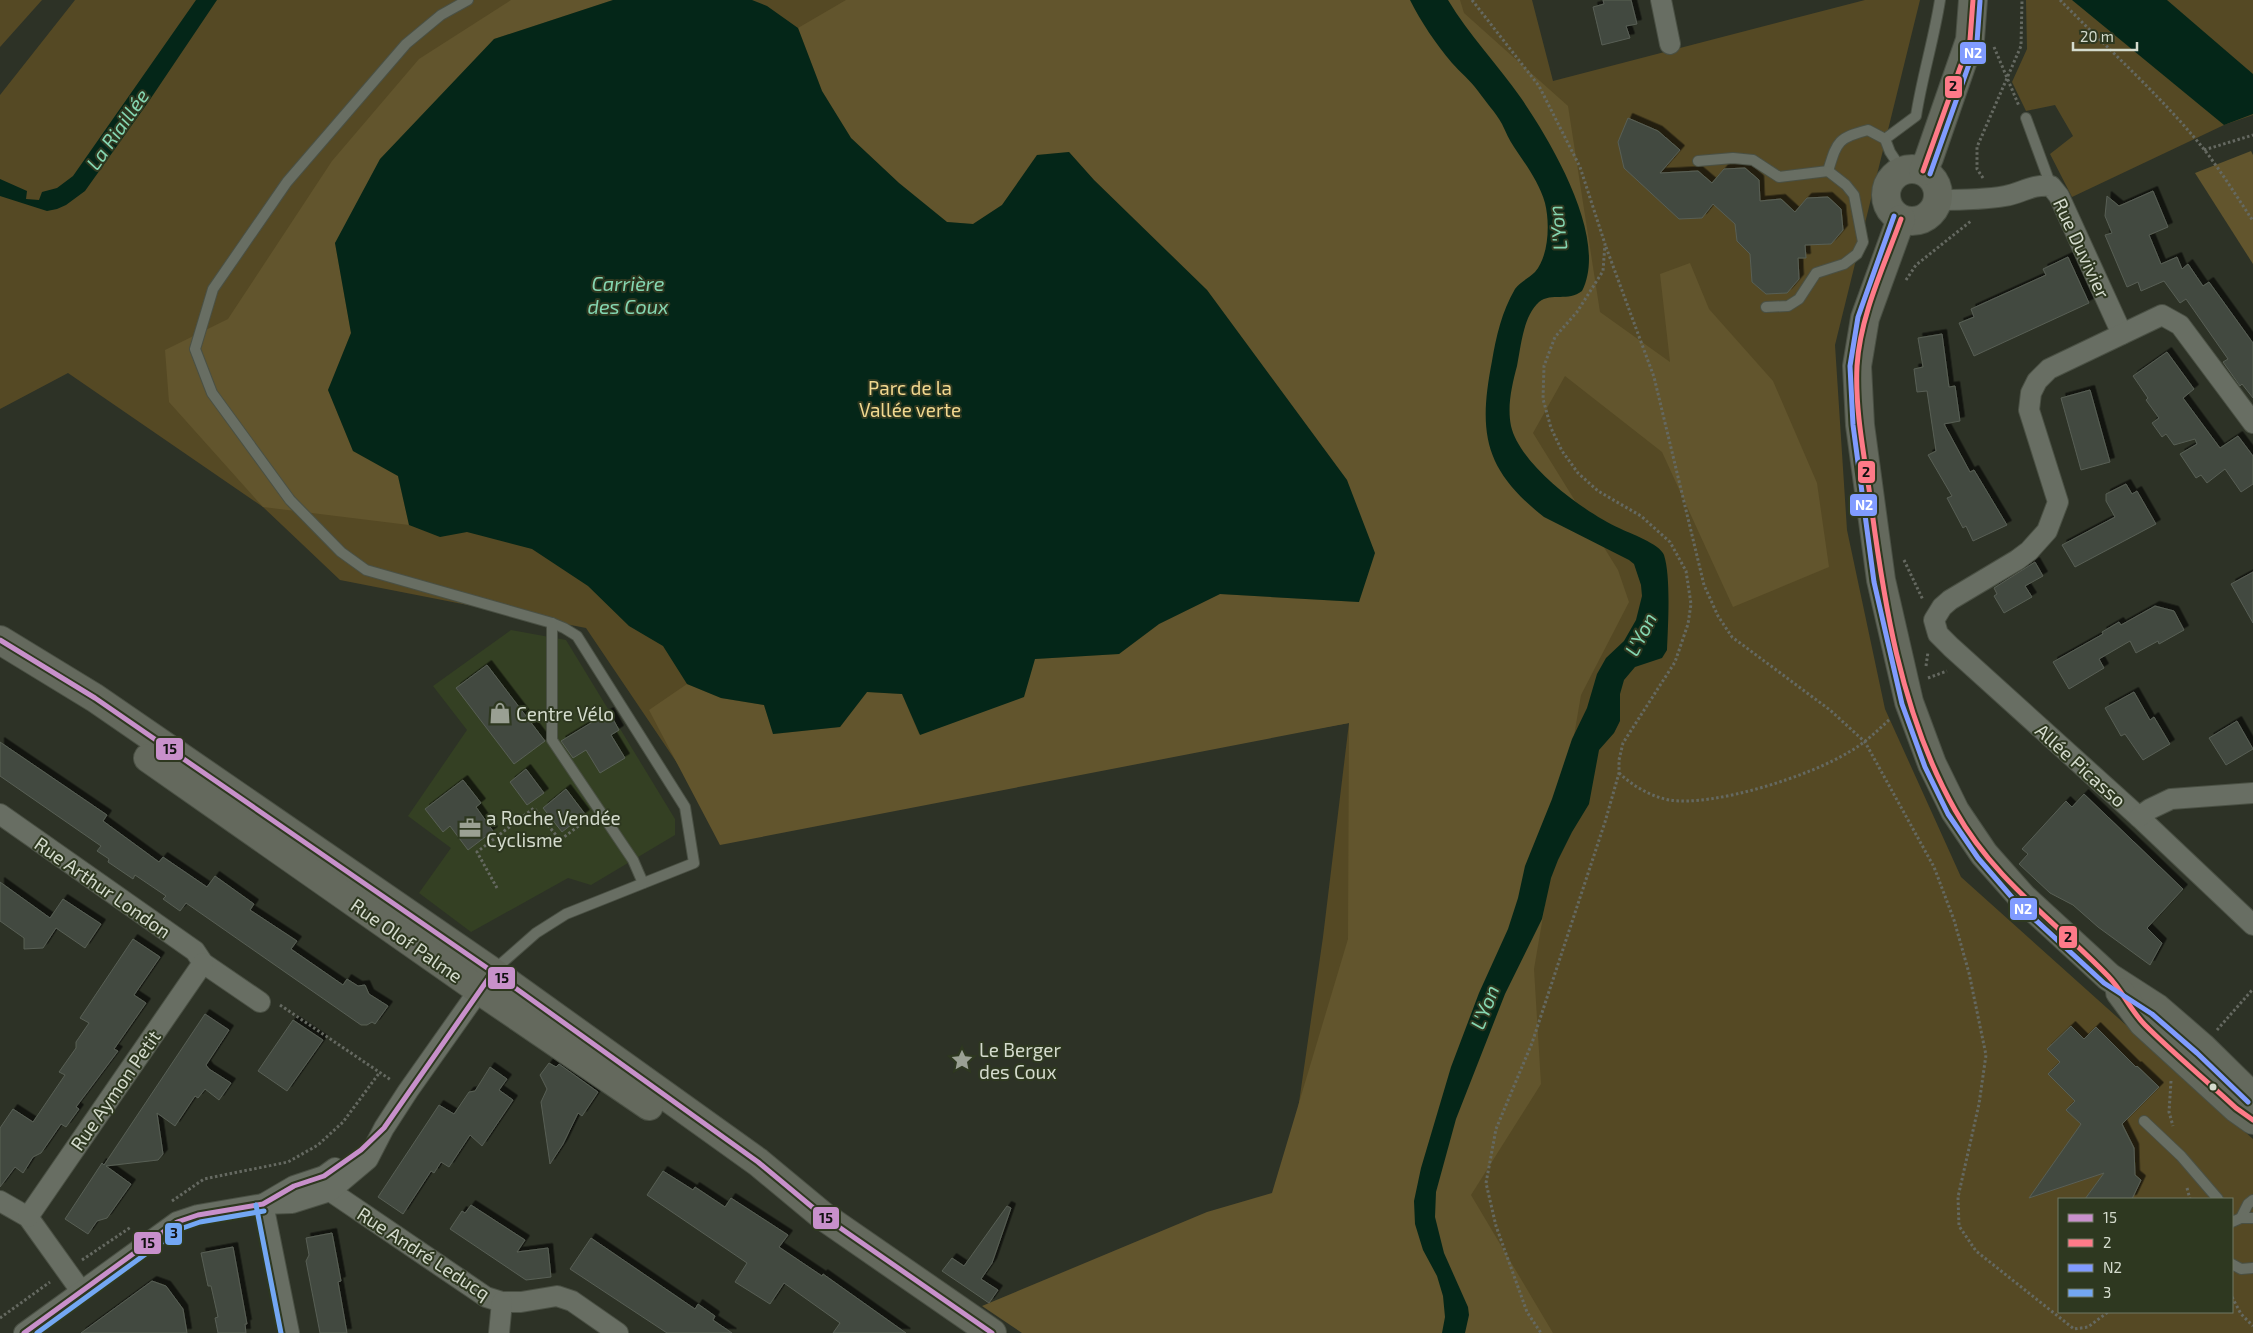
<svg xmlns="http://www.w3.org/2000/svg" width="2253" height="1333" viewBox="0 0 2253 1333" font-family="'Exo 2',sans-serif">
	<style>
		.built { fill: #344023 }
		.green { fill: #554924; fill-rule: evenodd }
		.forest { fill: #62552d }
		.water { fill: #042618 }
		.building { fill: #434a40; stroke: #585f55; filter: url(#shadow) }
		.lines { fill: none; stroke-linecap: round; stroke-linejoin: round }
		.lane-casing { stroke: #4a5044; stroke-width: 12 }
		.street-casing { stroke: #4a5044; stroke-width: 22 }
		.secondary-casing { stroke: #4a5044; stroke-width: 30 }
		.path { stroke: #656961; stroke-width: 3; stroke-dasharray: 2.5 2.5; stroke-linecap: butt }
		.lane { stroke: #686e63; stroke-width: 10 }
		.street { stroke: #686e63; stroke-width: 20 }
		.secondary { stroke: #64695d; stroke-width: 28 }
		.bus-1-casing { stroke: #2e3820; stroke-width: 9 }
		.bus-2-casing { stroke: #2e3820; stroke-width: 9 }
		.bus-3-casing { stroke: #2e3820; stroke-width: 9 }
		.bus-4-casing { stroke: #2e3820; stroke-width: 9 }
		.bus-1 { stroke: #c890cb; stroke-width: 5 }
		.bus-2 { stroke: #fe7a88; stroke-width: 5 }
		.bus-3 { stroke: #809bff; stroke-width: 5 }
		.bus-4 { stroke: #73a7f3; stroke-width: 5 }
		.bus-dot { fill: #d4dbcd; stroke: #2e3820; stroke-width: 2 }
		.labels { text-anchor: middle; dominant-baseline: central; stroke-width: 4; stroke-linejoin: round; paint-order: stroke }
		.street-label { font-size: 19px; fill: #d4dbcd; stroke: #2e3820 }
		.park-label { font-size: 19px; fill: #f1d88f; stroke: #2e3820 }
		.poi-label { font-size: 19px; fill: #d4dbcd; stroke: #2e3820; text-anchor: start }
		.water-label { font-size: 20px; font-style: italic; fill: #85d7b2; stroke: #2e3820 }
		.line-badge { stroke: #2e3820; stroke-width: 2 }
		.badge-label { font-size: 14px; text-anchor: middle; font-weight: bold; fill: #fff }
		.pale-badge-label { font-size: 14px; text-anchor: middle; font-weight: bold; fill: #111 }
	</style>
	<defs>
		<filter id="shadow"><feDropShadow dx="4.5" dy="-4.5" stdDeviation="0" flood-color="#0009"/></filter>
	</defs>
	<rect width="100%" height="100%" fill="#2d3226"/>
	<polygon class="built" points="511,630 566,640 675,819 675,835 591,885 568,878 471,932 419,893 451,848 408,816 467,730 433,686"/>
	<g class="green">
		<polygon points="0,0 42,0 0,47"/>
		<path d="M75,0H1532L1553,81L1865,0H1920L1835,345L1847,530L1885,709L1961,877L2253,1139V1333H1099L1285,1199L1323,937L1349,723L725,834L586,628L340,580L263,507L68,373L0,409V95ZM2059,1199H2232V1312H2059Z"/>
		<polygon points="2026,0 2253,0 2253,115 2224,125 2072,197 2050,154 2073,136 2055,105 2026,111 2012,82 2027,49"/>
	</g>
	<g class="forest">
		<polygon points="511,0 613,0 494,39 335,243 351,333 328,390 353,451 398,476 409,525 263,507 169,402 165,350 228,319 332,161 419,59"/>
		<polygon points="846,0 1460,0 1464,13 1568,106 1600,312 1670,362 1660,274 1690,263 1709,309 1773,381 1817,483 1829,567 1733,607 1662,452 1565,376 1533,433 1618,570 1629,602 1581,695 1534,969 1541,1084 1471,1195 1553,1333 1022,1333 982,1306 1207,1212 1272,1193 1348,939 1349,723 720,845 649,710 687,684 721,698 764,705 774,734 840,727 867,692 902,694 919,734 1035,659 1119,654 1159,624 1220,594 1359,602 1347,480 1207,290 1094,180 1069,152 1037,155 1002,205 973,224 947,222 899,183 851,138 822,91 798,28"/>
		<polygon points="2251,151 2253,155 2253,264 2195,173"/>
	</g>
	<g class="water">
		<polygon points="196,0 217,0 149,101 85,191 66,205 57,209 47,211 0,196 0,179 27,191 26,199 39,200 42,192 57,188 73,176"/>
		<polygon points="613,0 752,0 767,6 798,28 822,91 851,138 899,183 947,222 973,224 1002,205 1037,155 1069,152 1094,180 1207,290 1347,480 1375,553 1359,602 1220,594 1159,624 1119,654 1035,659 1024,697 920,735 902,694 867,692 840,727 773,734 764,705 721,698 687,684 663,646 629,626 588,586 532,549 467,532 440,537 409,525 398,476 353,451 328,390 351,333 335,243 380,159 494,39"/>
		<path d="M1410,0H1448C1469,35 1498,65 1521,98C1551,142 1609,238 1582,291C1568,302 1552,292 1539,302C1523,316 1521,347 1517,366C1512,385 1507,406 1511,426C1520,465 1584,512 1619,528C1629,533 1660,544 1664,555C1671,577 1668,625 1667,650L1662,658L1635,667L1624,680L1620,694V721L1614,733L1599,750L1589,804L1572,832L1558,860L1551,878L1542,919L1505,994L1456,1119L1436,1192L1435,1217L1444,1253L1468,1307L1469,1315L1465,1333H1442L1445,1317L1443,1296L1437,1276L1423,1250L1415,1224L1414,1201L1421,1168L1451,1067L1479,993L1508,929L1518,898L1525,866L1552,799L1572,739L1587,708L1597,674L1606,658L1624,641L1636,620L1642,596L1641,585L1634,564L1629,560L1544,517C1484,470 1478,433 1492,361C1496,337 1502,311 1515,289C1520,282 1529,278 1535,272C1549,256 1550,223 1545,203C1539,182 1526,165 1514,147C1509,140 1506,132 1502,124C1496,113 1485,101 1478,91C1470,80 1460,72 1452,63C1436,44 1421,22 1410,0Z"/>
		<polygon points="2072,0 2167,0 2253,74 2253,114 2224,125"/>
	</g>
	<g class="building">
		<polygon points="1603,0 1631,0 1637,24 1626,26 1630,38 1602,45 1593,7 1604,4"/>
		<polygon points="1628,118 1658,131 1680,150 1660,173 1698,171 1712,183 1724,169 1745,168 1759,180 1760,201 1781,199 1795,212 1807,198 1828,197 1841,209 1843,230 1831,244 1805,245 1806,258 1798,258 1799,279 1787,293 1766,294 1752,282 1750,254 1737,241 1735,224 1713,204 1702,218 1679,219 1624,168 1618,142"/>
		<polygon points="2153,191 2168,227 2149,235 2161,264 2177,257 2182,269 2188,264 2203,286 2209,282 2253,343 2253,398 2242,384 2240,386 2223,362 2228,359 2186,299 2180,303 2164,281 2141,291 2138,282 2127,287 2105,235 2112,233 2105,216 2107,196 2119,206"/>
		<polygon points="2068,257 2089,303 1974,356 1959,323 1974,317 1971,309 2046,275 2043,269"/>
		<polygon points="1942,334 1949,387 1955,386 1960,421 1944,424 1970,472 1974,470 2007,525 1973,541 1966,526 1963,528 1947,498 1952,496 1928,455 1936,451 1927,391 1917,392 1914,369 1923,367 1918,338"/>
		<polygon points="2167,352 2194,389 2183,398 2220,448 2238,436 2253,456 2253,484 2241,492 2225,469 2207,483 2201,475 2196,478 2180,454 2197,444 2195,439 2174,445 2166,434 2162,437 2152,423 2159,418 2146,400 2148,398 2133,376"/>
		<polygon points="2090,390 2110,462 2081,470 2061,398"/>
		<polygon points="2126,484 2132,494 2137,491 2156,524 2075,567 2062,545 2115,517 2106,501 2106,494"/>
		<polygon points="2035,562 2043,576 2025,586 2032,597 2004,613 1994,596 1997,594 1994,588"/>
		<polygon points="2253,572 2253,623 2231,584"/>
		<polygon points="2155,606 2174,611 2184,630 2159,644 2158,641 2136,653 2130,641 2099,659 2104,668 2069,689 2053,662 2103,634 2102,632 2119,622 2121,625"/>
		<polygon points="487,665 545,741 514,764 456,688"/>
		<polygon points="2134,692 2150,720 2154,717 2170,744 2143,760 2125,734 2121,736 2105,708"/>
		<polygon points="609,712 619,730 611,735 625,758 600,773 586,750 573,758 561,741"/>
		<polygon points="2237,721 2253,749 2226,765 2209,738"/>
		<polygon points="0,742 107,815 103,821 159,862 163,857 207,887 215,876 254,904 250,910 297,941 291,949 343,985 347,979 358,986 365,985 369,994 388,1006 375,1024 372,1022 367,1025 361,1025 186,903 180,911 163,899 166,896 135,875 133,879 108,862 109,859 97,851 101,846 0,776"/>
		<polygon points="526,769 544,793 527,805 510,782"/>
		<polygon points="463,780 481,803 476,807 493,831 468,850 450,826 443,832 425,809"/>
		<polygon points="566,789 585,814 562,832 543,808"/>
		<polygon points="2084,794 2183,889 2147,928 2162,943 2150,965 2098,927 2073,905 2050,893 2019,864 2028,854 2022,849 2066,801 2072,807"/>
		<polygon points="0,882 50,918 63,899 101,924 85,948 56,928 43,948 24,949 24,938 0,921"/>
		<polygon points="133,939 160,957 134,995 146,1003 114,1049 118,1051 76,1107 79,1109 66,1127 61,1124 41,1153 33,1157 23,1173 15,1167 0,1187 0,1128 13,1109 33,1122 65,1075 59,1072 76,1048 76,1042 89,1023 80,1018"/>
		<polygon points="205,1014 229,1030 206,1065 209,1069 231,1083 219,1100 205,1089 198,1098 195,1096 175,1126 157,1113 163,1154 158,1160 106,1166 131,1184 107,1218 97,1221 88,1234 65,1219 102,1163 104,1165"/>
		<polygon points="293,1020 323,1040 287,1091 258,1071"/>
		<polygon points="2071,1026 2084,1039 2096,1027 2136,1067 2137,1066 2159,1087 2122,1124 2134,1148 2135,1175 2141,1180 2132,1199 2085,1199 2104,1173 2029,1198 2081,1124 2066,1110 2075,1101 2048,1074 2060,1062 2047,1049"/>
		<polygon points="549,1063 556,1067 559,1064 598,1092 582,1116 578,1113 563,1144 550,1164 541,1102 547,1089 540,1075"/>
		<polygon points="490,1067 507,1079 499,1090 513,1100 482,1146 470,1135 449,1167 441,1162 434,1173 431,1171 403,1214 378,1197 439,1105 454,1114 469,1092 475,1091"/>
		<polygon points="663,1171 693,1190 695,1187 725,1207 731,1198 788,1235 779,1247 822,1276 823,1274 906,1333 833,1333 840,1323 784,1283 770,1304 735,1282 747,1263 647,1195"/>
		<polygon points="471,1205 525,1240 517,1252 548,1248 551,1277 526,1280 450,1229 462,1211 465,1213"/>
		<polygon points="1007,1206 1011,1208 992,1263 981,1279 998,1290 989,1303 942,1271 952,1258 964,1266"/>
		<polygon points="332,1233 341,1281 338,1282 347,1333 320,1333 306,1261 309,1255 306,1238"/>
		<polygon points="591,1238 695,1309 698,1304 715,1316 713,1320 732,1333 667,1333 570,1269"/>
		<polygon points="233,1247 247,1324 245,1324 246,1333 218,1333 215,1318 218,1317 211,1286 208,1286 201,1253"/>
		<polygon points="152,1281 166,1286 183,1309 187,1333 81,1333"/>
	</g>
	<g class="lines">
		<g class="lane-casing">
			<g id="lane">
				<polyline points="468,0 441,15 406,44 287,182 213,289 195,349 212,393 290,500 341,552 366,570 552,623 564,628 577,636 685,807 694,863 566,914 536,933 494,970"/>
				<polyline points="2026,118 2051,186"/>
				<path d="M1885,139L1916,116C1922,77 1934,39 1940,0"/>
				<path d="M1698,161L1733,158L1753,160L1779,177L1828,171C1837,142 1837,138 1868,130L1885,139L1890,152L1902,170"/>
				<polyline points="1766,307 1788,306 1799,299 1816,273 1844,264 1857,254 1863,242 1854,195 1846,185 1828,171"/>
				<polyline points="552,623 552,740 633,860 643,883"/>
				<polyline points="2144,1121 2181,1156 2218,1199"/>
				<polyline points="2241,1218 2248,1204 2253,1200"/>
				<polyline points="2232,1222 2241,1218 2253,1218"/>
				<polyline points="2232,1264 2241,1269 2253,1268"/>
			</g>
		</g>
		<g class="street-casing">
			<g id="street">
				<polyline points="1661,0 1670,44"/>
				<path d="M1938,200C1960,200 1983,200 2005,196C2022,193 2032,184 2051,186L2059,196L2122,334"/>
				<polyline points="2253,423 2180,325 2162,315 2049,369 2037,381 2031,393 2029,410 2058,502 2047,531 2029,551 2017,560 1950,600 1942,607 1934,620 1938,634 1951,647 2139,817 2253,925"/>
				<polyline points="0,814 195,951 203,963 260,1002"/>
				<polyline points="2139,817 2150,809 2171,799 2253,793"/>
				<polyline points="324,1176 330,1191 486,1297 502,1302 521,1302 557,1296 572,1301 618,1333"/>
				<polyline points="0,1201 28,1217 81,1291"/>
				<polyline points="265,1203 294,1186 324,1176 335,1168"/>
				<polyline points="263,1204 289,1333"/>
				<polyline points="28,1217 203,963"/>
				<polyline points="24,1333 177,1222 198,1215 263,1204 292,1203 330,1191 368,1159 384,1128 408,1091 487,979"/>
				<polyline points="499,1333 502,1302"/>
			</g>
		</g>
		<g class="secondary-casing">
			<g id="secondary">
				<circle cx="1912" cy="195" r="26"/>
				<polyline points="1923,171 1929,158 1970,40 1973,0"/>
				<polyline points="1901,219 1865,318 1857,366 1860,425 1881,580 1909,702 1932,764 1955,811 1984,854 2022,897 2109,977 2157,1008 2202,1047 2253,1097"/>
				<polyline points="0,640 95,698 493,972 758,1162 823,1216 992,1333"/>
				<polyline points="148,758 479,990 649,1106"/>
				<polyline points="2120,992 2143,1023 2236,1108 2253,1120"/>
			</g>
		</g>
		<g class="path">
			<polyline points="1472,0 1539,86 1580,167 1605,244 1603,271 1577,312 1555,337 1544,366 1543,399 1551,428 1562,451 1578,473 1598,491 1641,516 1670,542 1686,571 1691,604 1688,624 1675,662 1623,743 1619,760 1619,773 1605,822 1532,1043 1496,1129 1486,1183 1496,1226 1527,1312 1541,1333"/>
			<path d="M2060,0C2108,49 2160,95 2203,148C2221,171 2237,197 2253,221"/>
			<polyline points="1994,47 2019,106"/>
			<polyline points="2204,150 2253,135"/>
			<polyline points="1983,178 1977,169 1977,147 2021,46 2022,0"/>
			<polyline points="1606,247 1654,377 1704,585 1718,616 1732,637 1830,710 1865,742 1934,867 1954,920 1969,973 1986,1055 1979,1104 1958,1197 1959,1226 1976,1251 2074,1329 2088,1327 2108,1312"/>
			<polyline points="1906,280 1916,265 1971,221"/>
			<polyline points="1904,560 1923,600"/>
			<polyline points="1926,666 1928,652"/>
			<polyline points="1928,678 1947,671"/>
			<path d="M1619,773C1633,786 1650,796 1669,800C1714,807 1810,776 1849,752C1865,743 1877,731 1890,719"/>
			<polyline points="497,888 477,852 534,808 560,840 588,819"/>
			<polyline points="280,1005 391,1080"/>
			<polyline points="2217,1030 2253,989"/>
			<polyline points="2171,1081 2169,1112 2173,1126"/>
			<polyline points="2187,1188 2190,1199"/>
			<polyline points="172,1201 204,1179 288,1162 318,1145 343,1122 380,1072"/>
			<polyline points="82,1260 131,1227"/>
			<polyline points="2232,1297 2241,1314 2253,1326"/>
			<polyline points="0,1318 50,1282"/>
		</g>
		<use href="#lane" class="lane"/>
		<use href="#street" class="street"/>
		<use href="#secondary" class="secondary"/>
		<g class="bus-1-casing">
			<g id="bus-1">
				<polyline points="0,640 95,698 493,972 758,1162 823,1216 992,1333"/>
				<polyline points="24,1333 177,1222 198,1215 263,1204 294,1186 324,1176 361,1150 384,1128 493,972"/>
			</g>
		</g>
		<g class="bus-2-casing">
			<g id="bus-2">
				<polyline points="1923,171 1970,40 1973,0"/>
				<path d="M1901,219C1884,266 1860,316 1857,366C1855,407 1863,449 1869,489C1883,598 1900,713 1955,810C1994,880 2054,920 2108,976C2122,990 2130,1010 2145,1025C2174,1054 2206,1080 2236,1108L2253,1120"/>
			</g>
		</g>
		<g class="bus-3-casing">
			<g id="bus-3">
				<polyline points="1930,174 1977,42 1980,1"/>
				<polyline points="1894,216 1858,317 1850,366 1853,425 1874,582 1902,704 1925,767 1948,814 1978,858 2016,902 2104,983 2152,1014 2197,1053 2248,1102"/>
			</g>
		</g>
		<g class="bus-4-casing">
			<g id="bus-4">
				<polyline points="256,1205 281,1333"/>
				<polyline points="37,1333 180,1229 200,1222 264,1211"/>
			</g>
		</g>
		<use href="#bus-1" class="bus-1"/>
		<use href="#bus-2" class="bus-2"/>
		<use href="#bus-3" class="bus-3"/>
		<use href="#bus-4" class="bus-4"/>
	</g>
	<defs>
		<g id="shop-bare" transform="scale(1.725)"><path d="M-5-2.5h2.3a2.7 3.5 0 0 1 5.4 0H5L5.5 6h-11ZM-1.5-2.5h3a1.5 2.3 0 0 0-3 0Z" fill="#9aa093" stroke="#2e3820" stroke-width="2.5" paint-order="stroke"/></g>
		<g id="office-bare" transform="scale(1.725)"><path d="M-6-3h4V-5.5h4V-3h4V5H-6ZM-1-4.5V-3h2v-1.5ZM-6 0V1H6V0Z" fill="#9aa093" stroke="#2e3820" stroke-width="2.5" paint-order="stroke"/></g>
		<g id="sight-bare" transform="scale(1.725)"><path d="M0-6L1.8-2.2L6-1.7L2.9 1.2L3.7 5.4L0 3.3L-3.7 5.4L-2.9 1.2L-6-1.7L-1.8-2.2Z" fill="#9aa093" stroke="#2e3820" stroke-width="2.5" paint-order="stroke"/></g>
	</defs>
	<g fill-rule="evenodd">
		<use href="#shop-bare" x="500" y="713"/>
		<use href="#office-bare" x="470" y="828"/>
		<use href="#sight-bare" x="962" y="1060"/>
	</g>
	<circle class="bus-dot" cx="2213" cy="1087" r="4.5"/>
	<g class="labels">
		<g class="street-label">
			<text transform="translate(2082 248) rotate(65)">Rue Duvivier</text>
			<text transform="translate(2081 765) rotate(42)">Allée Picasso</text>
			<text transform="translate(103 887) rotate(35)">Rue Arthur London</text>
			<text transform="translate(407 940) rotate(35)">Rue Olof Palme</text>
			<text transform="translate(115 1090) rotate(-55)">Rue Aymon Petit</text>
			<text transform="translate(424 1253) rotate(33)">Rue André Leducq</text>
		</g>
		<g class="park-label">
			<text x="910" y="387">Parc de la<tspan x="910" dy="22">Vallée verte</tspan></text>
		</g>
		<g class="poi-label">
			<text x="516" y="713">Centre Vélo</text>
			<text x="486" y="817">a Roche Vendée<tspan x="486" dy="22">Cyclisme</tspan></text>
			<text x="979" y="1049">Le Berger<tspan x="979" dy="22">des Coux</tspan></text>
		</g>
		<g class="water-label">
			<text transform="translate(117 129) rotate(-55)">La Riaillée</text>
			<text transform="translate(1557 228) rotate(-97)">L'Yon</text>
			<text x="628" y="283">Carrière<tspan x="628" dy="23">des Coux</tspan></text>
			<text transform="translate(1640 634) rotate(-63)">L'Yon</text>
			<text transform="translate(1484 1007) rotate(-69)">L'Yon</text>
		</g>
	</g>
	<g class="line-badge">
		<rect x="1959" y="41" width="28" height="24" rx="5" fill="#809bff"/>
		<rect x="1944" y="75" width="19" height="24" rx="5" fill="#fe7a88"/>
		<rect x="1857" y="460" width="19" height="24" rx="5" fill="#fe7a88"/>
		<rect x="1849" y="493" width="29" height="24" rx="5" fill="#809bff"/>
		<rect x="155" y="737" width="29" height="24" rx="5" fill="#c890cb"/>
		<rect x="2009" y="897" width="29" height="24" rx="5" fill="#809bff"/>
		<rect x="2058" y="925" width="20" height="24" rx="5" fill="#fe7a88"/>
		<rect x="487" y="966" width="29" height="24" rx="5" fill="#c890cb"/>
		<rect x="812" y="1206" width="28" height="24" rx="5" fill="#c890cb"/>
		<rect x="164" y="1222" width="19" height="24" rx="5" fill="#73a7f3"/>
		<rect x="133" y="1231" width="29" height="24" rx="5" fill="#c890cb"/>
	</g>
	<g class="badge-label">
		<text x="1973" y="58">N2</text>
		<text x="1864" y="510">N2</text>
		<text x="2023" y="914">N2</text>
	</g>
	<g class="pale-badge-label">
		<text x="1953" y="91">2</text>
		<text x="1866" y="477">2</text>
		<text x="170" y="754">15</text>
		<text x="2068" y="942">2</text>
		<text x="502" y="983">15</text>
		<text x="826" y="1223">15</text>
		<text x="174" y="1238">3</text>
		<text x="148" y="1248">15</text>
	</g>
	<rect x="2058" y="1198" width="175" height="115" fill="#2e3820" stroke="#707965"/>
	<rect x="2068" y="1214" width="25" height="8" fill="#c890cb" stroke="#707965"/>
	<text x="2103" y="1223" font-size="15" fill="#d4dbcd">15</text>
	<rect x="2068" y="1239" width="25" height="8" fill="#fe7a88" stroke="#707965"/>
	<text x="2103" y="1248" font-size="15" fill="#d4dbcd">2</text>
	<rect x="2068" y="1264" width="25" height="8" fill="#809bff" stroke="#707965"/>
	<text x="2103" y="1273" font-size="15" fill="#d4dbcd">N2</text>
	<rect x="2068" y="1289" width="25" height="8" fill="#73a7f3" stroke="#707965"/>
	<text x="2103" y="1298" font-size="15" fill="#d4dbcd">3</text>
	<path d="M2073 42v8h64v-8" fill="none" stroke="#d4dbcd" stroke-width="2.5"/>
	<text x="2080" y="42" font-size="15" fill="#d4dbcd" stroke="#2e3820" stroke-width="4" paint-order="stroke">20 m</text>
</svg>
